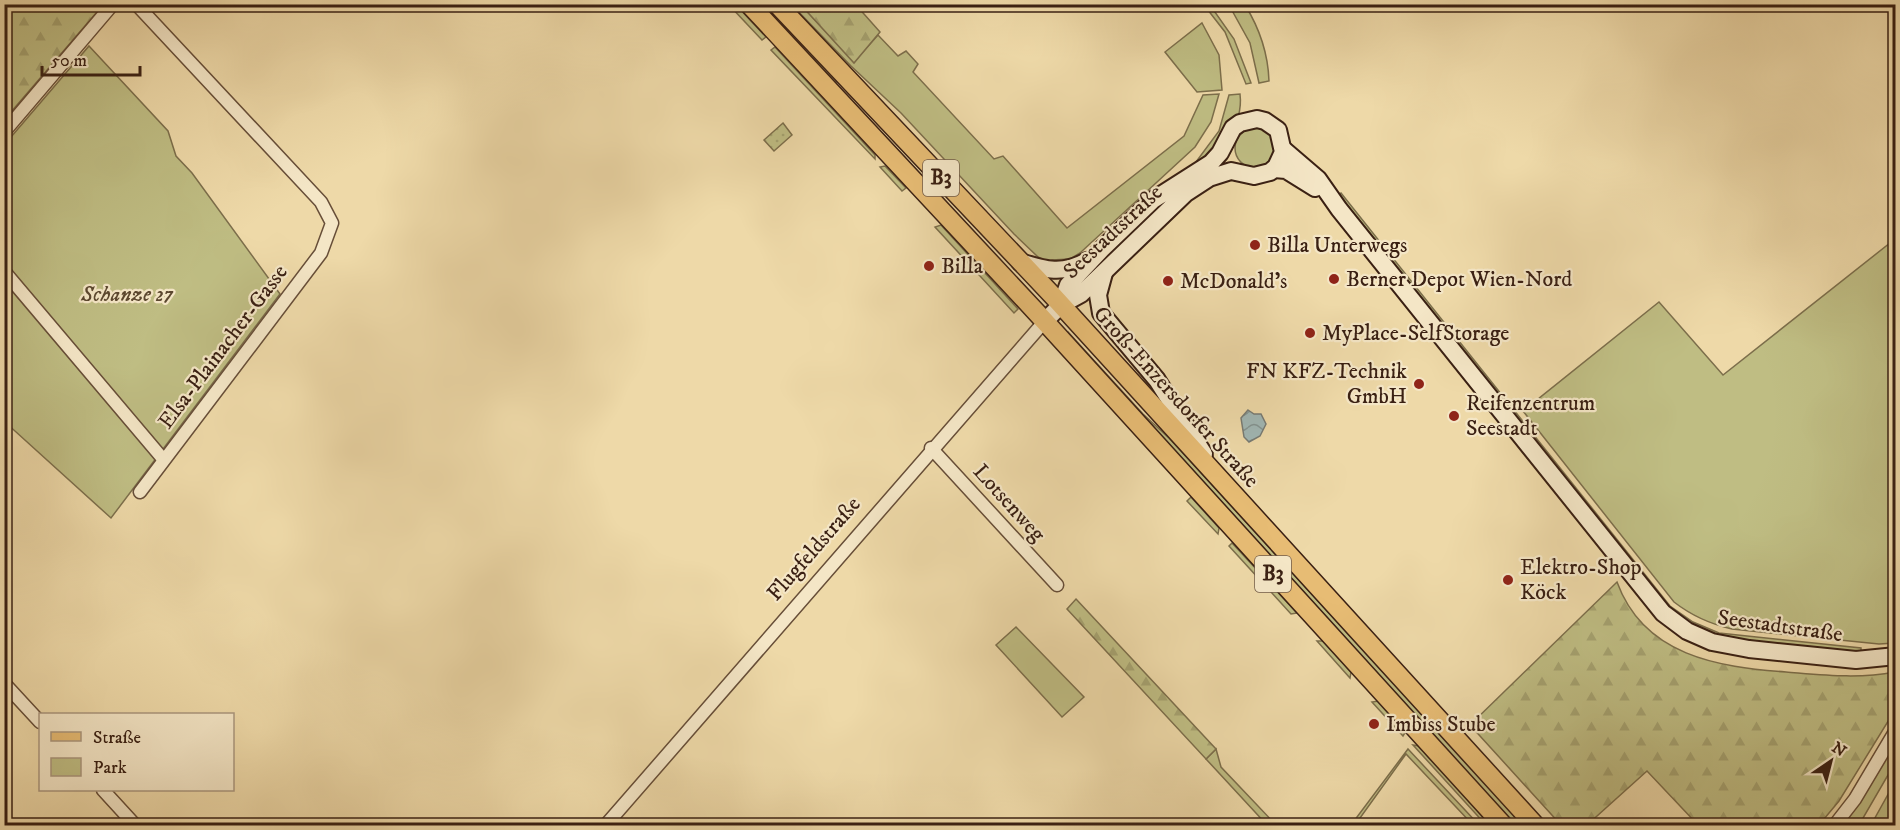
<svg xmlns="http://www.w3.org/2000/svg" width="1900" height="830" viewBox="0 0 1900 830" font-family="'IM FELL DW Pica',serif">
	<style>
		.green { fill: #bfbd83; stroke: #7c6e4b; stroke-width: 1.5 }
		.forest { fill: url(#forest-firs); stroke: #7c6e4b; stroke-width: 1.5 }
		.park { fill: url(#park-dots); stroke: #7c6e4b; stroke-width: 1.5 }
		.water { fill: url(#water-waves); stroke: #777b74; stroke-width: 1.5 }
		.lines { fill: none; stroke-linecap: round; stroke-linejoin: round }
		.street-casing { stroke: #674e38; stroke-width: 15 }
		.secondary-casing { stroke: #3a2013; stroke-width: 20 }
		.primary-casing { stroke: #3a2013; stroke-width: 21 }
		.street { stroke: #f4e6c6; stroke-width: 12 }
		.secondary { stroke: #f4e6c6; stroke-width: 16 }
		.primary { stroke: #e7bc74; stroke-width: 18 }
		.poi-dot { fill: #8f2418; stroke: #f4e6c6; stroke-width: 2 }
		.labels { text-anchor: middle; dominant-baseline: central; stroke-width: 4.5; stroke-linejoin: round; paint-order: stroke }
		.shield { fill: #f4e6c6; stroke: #725b49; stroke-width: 1.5 }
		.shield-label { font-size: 21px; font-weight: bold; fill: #3a2013 }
		.street-label { font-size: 22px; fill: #3a2013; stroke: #f4e6c6 }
		.poi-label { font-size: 22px; fill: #3a2013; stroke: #f4e6c6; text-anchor: start }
		.park-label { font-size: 22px; font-style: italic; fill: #5b472f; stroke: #f4e6c6 }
	</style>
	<defs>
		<pattern id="forest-firs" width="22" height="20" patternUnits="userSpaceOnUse" patternTransform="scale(1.5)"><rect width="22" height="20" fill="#bfbd83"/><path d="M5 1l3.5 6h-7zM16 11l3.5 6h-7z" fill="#a5a270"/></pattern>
		<pattern id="park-dots" width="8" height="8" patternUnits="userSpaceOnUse" patternTransform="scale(1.5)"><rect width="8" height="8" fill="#bfbd83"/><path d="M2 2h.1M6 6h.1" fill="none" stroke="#a5a270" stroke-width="1.8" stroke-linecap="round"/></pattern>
		<pattern id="water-waves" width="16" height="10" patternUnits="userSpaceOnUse" patternTransform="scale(1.5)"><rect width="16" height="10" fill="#a0b7b5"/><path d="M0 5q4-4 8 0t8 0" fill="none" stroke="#839492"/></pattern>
	</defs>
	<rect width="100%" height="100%" fill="#eed9a8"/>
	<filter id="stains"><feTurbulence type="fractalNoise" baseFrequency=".00333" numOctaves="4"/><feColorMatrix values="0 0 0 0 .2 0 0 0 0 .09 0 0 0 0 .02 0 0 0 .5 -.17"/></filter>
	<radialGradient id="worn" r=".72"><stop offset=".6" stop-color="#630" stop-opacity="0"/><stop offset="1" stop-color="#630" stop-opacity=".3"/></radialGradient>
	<g class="green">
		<polygon points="729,5 736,5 766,37 762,40"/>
		<polygon points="756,5 766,5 838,80 835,83"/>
		<polygon points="792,5 801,5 854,62 878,35 898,56 906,51 918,64 913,72 994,159 1003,156 1067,228 1184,136 1203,95 1219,94 1211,122 1195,147 1080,253 1070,259 1052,260 1050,263 1038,257 1014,234 901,113 851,66"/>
		<polygon points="1204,5 1210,5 1234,39 1251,83 1246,84 1225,32"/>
		<path d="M1229,5H1245C1260,29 1268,52 1269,81L1259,83L1250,43Z"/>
		<polygon points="1202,23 1219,55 1222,90 1197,92 1165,52"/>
		<polygon points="89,46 168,131 176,156 192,173 280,294 111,518 5,422 5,144"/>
		<polygon points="775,47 875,155 875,159 771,50"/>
		<path d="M1240,94C1244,128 1219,149 1193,166L1219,131L1229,95Z"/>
		<circle cx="1255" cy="148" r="20"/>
		<polygon points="885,166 906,188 902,191 880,167"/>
		<polygon points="1341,193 1670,606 1693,622 1719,633 1861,648 1861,652 1747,642 1712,636 1671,612 1337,196"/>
		<polygon points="941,225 1018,309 1014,313 935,227"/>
		<path d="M1895,239V643L1879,644L1732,629C1710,624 1692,616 1674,602L1523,411L1659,302L1723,375Z"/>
		<polygon points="1068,332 1143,414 1169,438 1523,825 1512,825 1063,337"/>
		<polygon points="1191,497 1219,528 1218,534 1187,501"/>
		<polygon points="1232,543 1297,613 1291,614 1229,546"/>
		<polygon points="1016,627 1084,697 1062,717 996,645"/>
		<polygon points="1317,641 1323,641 1351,672 1350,678"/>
		<polygon points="1379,701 1406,731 1403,736 1372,702"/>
		<polygon points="1895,742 1895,763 1859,825 1843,826"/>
		<polygon points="1413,745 1420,746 1493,825 1486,825"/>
		<polygon points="1216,749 1221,767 1276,825 1267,825 1206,759"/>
		<polygon points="1408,749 1479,825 1473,825 1406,754 1355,825 1351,825"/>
		<polygon points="1895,782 1895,825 1871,825"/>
	</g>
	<g class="forest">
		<polygon points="5,4 103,5 5,119 4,5"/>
		<polygon points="801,5 856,5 880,32 854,63"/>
		<path d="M1617,582C1644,656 1718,667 1786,672C1824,675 1858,679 1895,672V710L1839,801L1819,825H1698L1647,771L1587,825H1561L1470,725Z"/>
		<polygon points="1076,599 1216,749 1206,759 1067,609"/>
	</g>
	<polygon class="park" points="783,123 792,135 774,151 764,140"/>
	<polygon class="water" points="1248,410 1254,414 1261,414 1266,424 1260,436 1249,442 1244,437 1241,418"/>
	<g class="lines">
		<g class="street-casing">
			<g id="street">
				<polyline points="136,4 321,202 332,223 321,253 140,492"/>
				<polyline points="4,132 113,4"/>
				<polyline points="4,271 163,459"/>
				<polyline points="931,448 1057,585"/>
				<polyline points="4,683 40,722"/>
				<polyline points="103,790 136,826"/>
				<polyline points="605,826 1044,322"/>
				<polyline points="1834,826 1855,799 1896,730"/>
			</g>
		</g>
		<g class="secondary-casing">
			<g id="secondary">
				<polyline points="1283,149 1318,179 1339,209 1663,613 1687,631 1712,642 1749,649 1856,660 1896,656"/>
				<polyline points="1274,169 1286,170 1315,188"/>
				<path d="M1020,262C1046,270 1062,275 1087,261"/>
				<polyline points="1104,273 1098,295 1101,313 1157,380 1204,454"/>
				<polyline points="1044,322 1061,305 1081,294 1186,193 1209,178 1231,171 1254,176 1270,172 1276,167 1283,152 1278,130 1265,121 1257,119 1240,123 1233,128 1220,153 1211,163 1153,200 1102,249 1068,285 1061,305"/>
			</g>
		</g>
		<g class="primary-casing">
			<g id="primary">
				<polyline points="749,4 1038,314 1504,826"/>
				<polyline points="777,4 1054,297 1536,826"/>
			</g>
		</g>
		<use href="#street" class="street"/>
		<use href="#secondary" class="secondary"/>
		<use href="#primary" class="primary"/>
	</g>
	<g class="poi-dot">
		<circle cx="1255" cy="245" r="6"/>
		<circle cx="929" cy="266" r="6"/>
		<circle cx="1334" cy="279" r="6"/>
		<circle cx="1168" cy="281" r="6"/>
		<circle cx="1310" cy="333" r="6"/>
		<circle cx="1419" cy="384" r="6"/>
		<circle cx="1454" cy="416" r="6"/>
		<circle cx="1508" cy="580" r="6"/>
		<circle cx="1374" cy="724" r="6"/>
	</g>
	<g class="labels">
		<g class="shield">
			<rect x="923" y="160" width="36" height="36" rx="4.5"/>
			<rect x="1255" y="556" width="36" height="36" rx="4.5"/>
		</g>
		<g class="shield-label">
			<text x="941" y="178">B3</text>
			<text x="1273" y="574">B3</text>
		</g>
		<g class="street-label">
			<text transform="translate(1113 232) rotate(-43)">Seestadtstraße</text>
			<text transform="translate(223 347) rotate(-53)">Elsa-Plainacher-Gasse</text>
			<text transform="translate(1176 397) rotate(48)">Groß-Enzersdorfer Straße</text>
			<text transform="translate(1009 503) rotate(48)">Lotsenweg</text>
			<text transform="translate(814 549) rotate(-49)">Flugfeldstraße</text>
			<text transform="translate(1780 626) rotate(8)">Seestadtstraße</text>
		</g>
		<g class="poi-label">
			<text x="1267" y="245">Billa Unterwegs</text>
			<text x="941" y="266">Billa</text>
			<text x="1346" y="279">Berner Depot Wien-Nord</text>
			<text x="1180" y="281">McDonald's</text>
			<text x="1322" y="333">MyPlace-SelfStorage</text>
			<text x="1407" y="371" text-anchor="end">FN KFZ-Technik<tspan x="1407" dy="25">GmbH</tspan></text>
			<text x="1466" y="403">Reifenzentrum<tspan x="1466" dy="25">Seestadt</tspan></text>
			<text x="1520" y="567">Elektro-Shop<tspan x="1520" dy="25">Köck</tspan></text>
			<text x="1386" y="724">Imbiss Stube</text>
		</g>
		<g class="park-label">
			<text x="127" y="294">Schanze 27</text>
		</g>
	</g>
	<rect width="1900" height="830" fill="none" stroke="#eed9a8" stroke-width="24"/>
	<rect x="6" y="6" width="1888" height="818" fill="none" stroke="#3a2013" stroke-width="3"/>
	<rect x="12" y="12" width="1876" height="806" fill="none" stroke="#3a2013" stroke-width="1.5"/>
	<rect x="39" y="713" width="195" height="78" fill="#f4e6c6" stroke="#aa977e" stroke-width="1.5"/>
	<rect x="51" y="732" width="30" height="9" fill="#e7bc74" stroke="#aa977e" stroke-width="1.5"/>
	<text x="93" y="743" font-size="18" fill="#3a2013">Straße</text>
	<rect x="51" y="758" width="30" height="18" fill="#bfbd83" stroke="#aa977e" stroke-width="1.5"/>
	<text x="93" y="773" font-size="18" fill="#3a2013">Park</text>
	<g transform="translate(1831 761) rotate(35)" stroke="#f4e6c6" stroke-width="4.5" paint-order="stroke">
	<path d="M0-4.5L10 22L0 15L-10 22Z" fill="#3a2013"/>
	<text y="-9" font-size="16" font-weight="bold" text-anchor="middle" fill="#3a2013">N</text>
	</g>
	<path d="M42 66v9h98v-9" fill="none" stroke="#3a2013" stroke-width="3"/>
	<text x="51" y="66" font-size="18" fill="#3a2013" stroke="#f4e6c6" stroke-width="4.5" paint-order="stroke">50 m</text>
	<rect width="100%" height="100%" filter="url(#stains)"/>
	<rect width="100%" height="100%" fill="url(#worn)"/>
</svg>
